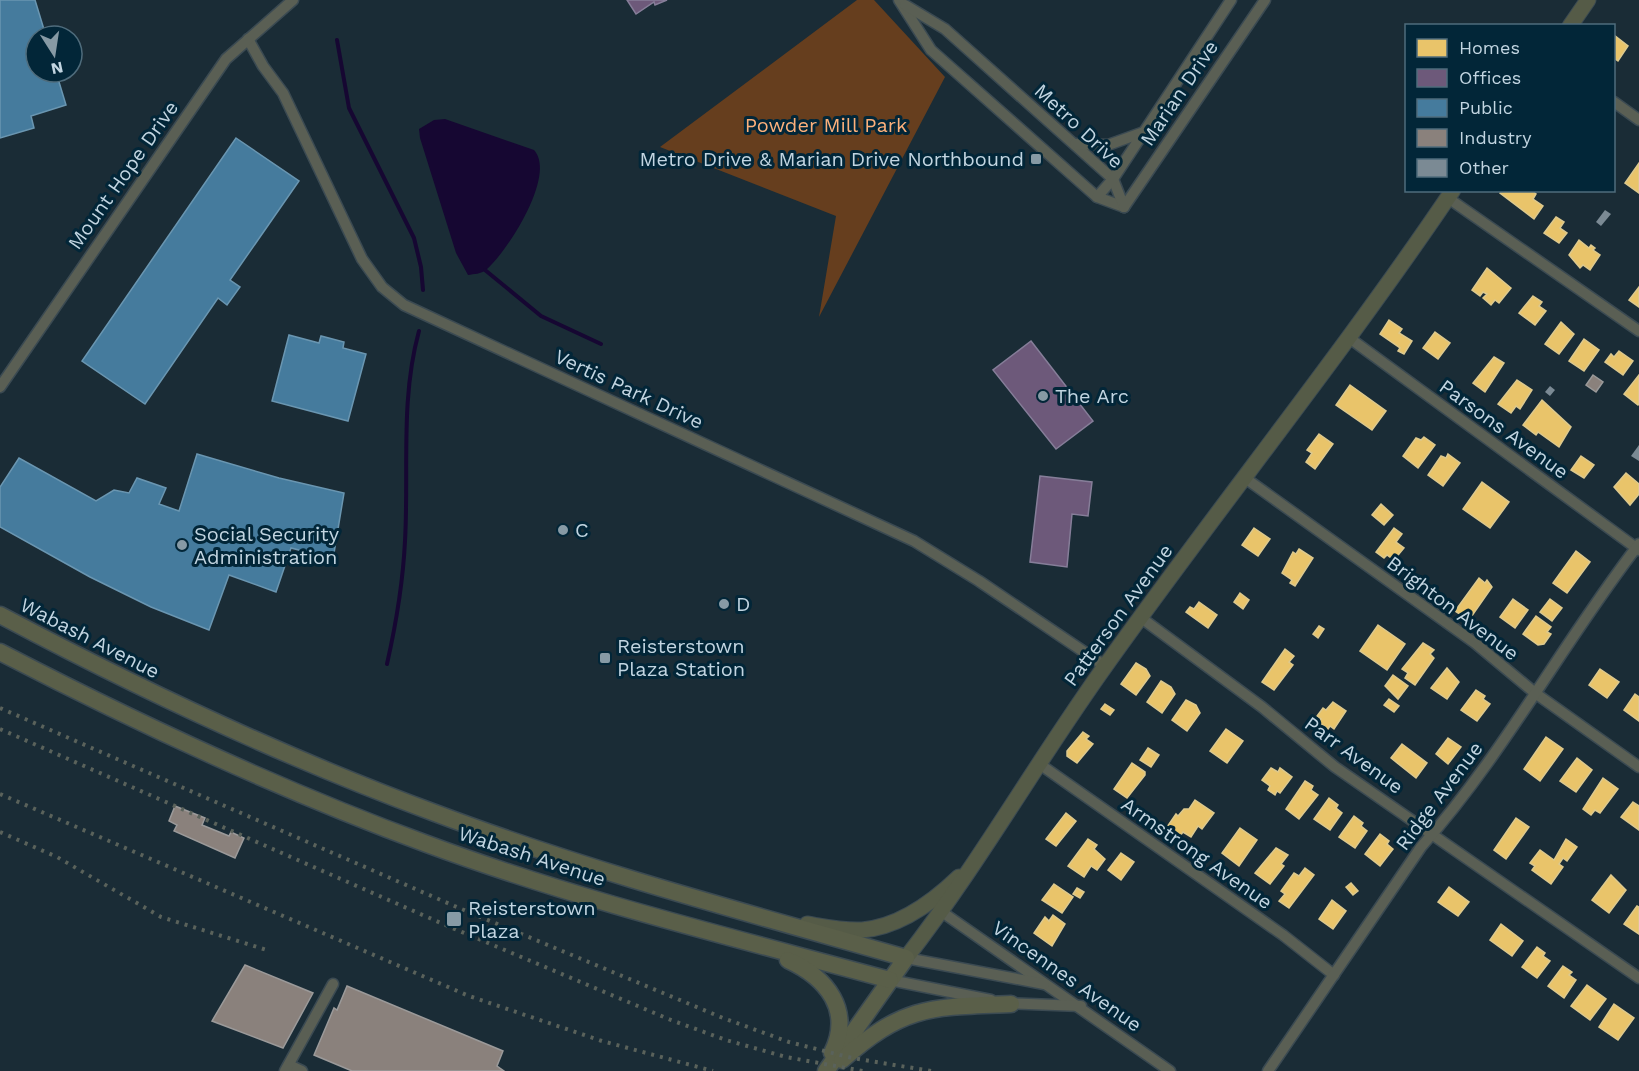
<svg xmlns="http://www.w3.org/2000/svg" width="1639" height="1071" viewBox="0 0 1639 1071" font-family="'Work Sans',sans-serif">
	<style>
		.green { fill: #663e1e }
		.water { fill: #160732 }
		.homes { fill: #e9c46a; stroke: #ddc98e; stroke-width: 1.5 }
		.offices { fill: #6d597a; stroke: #867e99; stroke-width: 1.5 }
		.public { fill: #457b9d; stroke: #6a96b1; stroke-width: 1.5 }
		.industry { fill: #8a817c; stroke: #9b9a9a; stroke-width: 1.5 }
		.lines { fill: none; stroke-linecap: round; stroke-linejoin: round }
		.stream { stroke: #160732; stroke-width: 4 }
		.building { fill: #7b8a94 }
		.minor-casing { stroke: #3b4a52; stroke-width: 13 }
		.secondary-casing { stroke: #3b4a52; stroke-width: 17 }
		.primary-casing { stroke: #3b4a52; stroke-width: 19 }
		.minor { stroke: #5a5f54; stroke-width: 10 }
		.secondary { stroke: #555b47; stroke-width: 15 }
		.primary { stroke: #5a5f49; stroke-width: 16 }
		.rail { stroke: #5a625b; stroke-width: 4; stroke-dasharray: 3 6; stroke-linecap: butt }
		.poi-dot { fill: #879aa5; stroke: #022638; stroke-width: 2 }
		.labels { text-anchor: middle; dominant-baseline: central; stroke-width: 6; stroke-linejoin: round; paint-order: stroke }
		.street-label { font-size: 20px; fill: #c2d5e1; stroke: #022638 }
		.park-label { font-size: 20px; fill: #fcb07b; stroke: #022638 }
		.poi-label { font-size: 20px; fill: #c2d5e1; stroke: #022638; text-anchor: start }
	</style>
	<rect width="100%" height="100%" fill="#1a2c36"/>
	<polygon class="green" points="857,0 874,0 945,77 819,317 836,216 660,147"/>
	<path class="water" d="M445,119L534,150C557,175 507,252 486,270C481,274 474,274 468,275L456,253L420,138L419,129L434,120Z"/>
	<g class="homes">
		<polygon points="1614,35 1628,46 1618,61 1614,58"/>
		<polygon points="1639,163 1639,193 1625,183"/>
		<polygon points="1502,190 1531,190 1536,194 1533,199 1543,206 1534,219 1500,193"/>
		<polygon points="1556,217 1564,222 1560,228 1567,233 1559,243 1544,233"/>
		<polygon points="1579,240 1589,248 1591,245 1595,248 1593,250 1600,255 1590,270 1583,265 1580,268 1569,255"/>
		<polygon points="1487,268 1511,288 1499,303 1495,300 1491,305 1483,298 1487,294 1483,292 1480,296 1472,290"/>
		<polygon points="1639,287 1639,307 1629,300"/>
		<polygon points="1533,296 1542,302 1539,306 1546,311 1535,325 1519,313"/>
		<polygon points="1389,320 1402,329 1399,333 1412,341 1404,354 1398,351 1400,348 1380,334"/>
		<polygon points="1561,322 1574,334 1559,354 1545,344"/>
		<polygon points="1435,332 1450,343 1438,359 1423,348"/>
		<polygon points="1584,339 1599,350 1584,371 1569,361"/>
		<polygon points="1619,351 1633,361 1623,375 1605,362 1611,354 1614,357"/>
		<polygon points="1494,357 1504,363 1485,392 1473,383"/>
		<polygon points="1639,375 1639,404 1638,405 1624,394"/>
		<polygon points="1517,380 1532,390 1520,409 1516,406 1511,413 1498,404"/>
		<polygon points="1350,385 1386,411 1372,430 1336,405"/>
		<polygon points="1542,400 1571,427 1559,447 1538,432 1536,435 1523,425"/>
		<polygon points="1319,434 1333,444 1315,469 1306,462 1312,453 1307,450"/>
		<polygon points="1424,437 1435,445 1418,468 1403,456 1416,438 1421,440"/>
		<polygon points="1448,454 1460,463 1443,486 1428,475 1441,456 1446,458"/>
		<polygon points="1581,456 1594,465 1584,478 1571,470"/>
		<polygon points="1626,473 1639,484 1639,494 1630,505 1614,487"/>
		<polygon points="1482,482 1509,502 1490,528 1463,509"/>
		<polygon points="1381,504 1393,515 1384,525 1372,515"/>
		<polygon points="1254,528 1270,539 1258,556 1242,545"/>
		<polygon points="1394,528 1402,534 1396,542 1404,548 1394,560 1387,555 1384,558 1376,552"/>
		<polygon points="1299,549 1313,558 1295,586 1290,583 1292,580 1282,573 1293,552 1296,554"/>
		<polygon points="1576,551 1590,562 1567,593 1553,583"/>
		<polygon points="1479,578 1485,583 1487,580 1492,587 1469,620 1455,611"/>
		<polygon points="1240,593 1249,600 1243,609 1234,602"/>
		<polygon points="1513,599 1528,610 1515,628 1500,617"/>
		<polygon points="1550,599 1562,608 1552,621 1540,612"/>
		<polygon points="1199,602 1217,615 1208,628 1186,612 1190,607 1194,609"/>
		<polygon points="1536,616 1551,627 1547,632 1551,634 1544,644 1538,645 1523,634"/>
		<polygon points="1378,625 1405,644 1387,670 1360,651"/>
		<polygon points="1319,626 1324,629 1318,638 1313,634"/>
		<polygon points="1423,643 1434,650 1430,654 1434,658 1415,685 1405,678 1408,673 1402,669"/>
		<polygon points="1285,649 1294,656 1289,662 1293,665 1274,690 1262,682"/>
		<polygon points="1136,663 1146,669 1150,676 1136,695 1121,684"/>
		<polygon points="1447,668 1459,682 1447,699 1431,688"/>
		<polygon points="1600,669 1619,682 1607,698 1589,685"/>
		<polygon points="1393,675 1408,686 1398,699 1385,686"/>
		<polygon points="1161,681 1171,687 1175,694 1162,713 1147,702"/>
		<polygon points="1476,690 1485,696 1483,699 1490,704 1477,721 1461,710"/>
		<polygon points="1635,694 1639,697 1639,721 1624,710"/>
		<polygon points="1389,699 1399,706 1394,712 1384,705"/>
		<polygon points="1186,700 1196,705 1200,713 1187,731 1172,720"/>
		<polygon points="1333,702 1346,711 1334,729 1330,726 1328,729 1319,722 1321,719 1317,716 1323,708 1326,710"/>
		<polygon points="1105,704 1114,710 1110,715 1101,709"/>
		<polygon points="1226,729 1243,741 1227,763 1210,751"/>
		<polygon points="1083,732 1089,736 1086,739 1093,744 1077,763 1067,756 1067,751"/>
		<polygon points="1546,737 1563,749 1540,781 1524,769"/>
		<polygon points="1448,738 1461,747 1448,764 1436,754"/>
		<polygon points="1402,744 1427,763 1416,778 1391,758"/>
		<polygon points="1148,748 1159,755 1151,767 1140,760"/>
		<polygon points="1577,758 1592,770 1576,792 1560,781"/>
		<polygon points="1132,763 1145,772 1145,775 1127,798 1114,789"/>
		<polygon points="1271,768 1278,772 1280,768 1292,777 1280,793 1277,791 1275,795 1268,790 1270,786 1262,780"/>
		<polygon points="1603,778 1618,789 1600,813 1595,810 1591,815 1583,809"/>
		<polygon points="1305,781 1313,786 1311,790 1318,795 1299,819 1286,809"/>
		<polygon points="1329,798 1338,805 1336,808 1342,813 1330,830 1314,819"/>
		<polygon points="1195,800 1214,813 1202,829 1198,826 1191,837 1183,832 1180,836 1167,827 1176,814 1178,816 1184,809 1189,809"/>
		<polygon points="1633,802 1639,806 1639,830 1621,817"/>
		<polygon points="1066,813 1076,821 1056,846 1046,839"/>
		<polygon points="1354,816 1363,823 1361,826 1367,831 1355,848 1339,837"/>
		<polygon points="1516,818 1529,827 1506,859 1494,850"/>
		<polygon points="1240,828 1257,840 1239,866 1222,853"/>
		<polygon points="1380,834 1389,841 1387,844 1393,849 1380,866 1365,854"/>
		<polygon points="1088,839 1097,845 1094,849 1105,859 1097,870 1091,866 1084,877 1068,866"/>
		<polygon points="1566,839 1577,847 1567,861 1563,858 1559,864 1563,867 1551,884 1532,870 1535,866 1530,863 1540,850 1554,860"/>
		<polygon points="1276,848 1288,855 1281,864 1284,866 1270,884 1255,873"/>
		<polygon points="1121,853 1134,862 1121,880 1108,870"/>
		<polygon points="1305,868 1314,875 1289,908 1279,901 1285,894 1281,891 1294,873 1299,876"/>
		<polygon points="1611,875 1626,890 1609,913 1592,900"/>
		<polygon points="1351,883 1358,891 1353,895 1346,887"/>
		<polygon points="1054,884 1073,897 1062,913 1042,900"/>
		<polygon points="1449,887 1469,902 1458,916 1438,902"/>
		<polygon points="1077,888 1084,892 1080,898 1073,894"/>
		<polygon points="1332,900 1346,911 1333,929 1319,919"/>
		<polygon points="1637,906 1639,907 1639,934 1624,924"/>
		<polygon points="1053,915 1065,924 1052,946 1034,933 1045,917 1049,921"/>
		<polygon points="1501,924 1523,941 1512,956 1490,940"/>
		<polygon points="1537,947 1545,953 1543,956 1550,961 1537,978 1522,967"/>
		<polygon points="1563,966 1572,972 1569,975 1576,980 1564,998 1548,986"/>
		<polygon points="1587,985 1606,999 1590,1020 1571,1006"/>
		<polygon points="1614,1004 1634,1018 1618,1040 1599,1027"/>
	</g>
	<g class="offices">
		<polygon points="627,0 667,0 655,5 654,2 636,14"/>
		<polygon points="1031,341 1093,421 1056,449 993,370"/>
		<polygon points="1040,476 1092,482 1088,516 1072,514 1067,567 1030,562"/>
	</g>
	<g class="public">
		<polygon points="0,0 35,0 46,36 36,36 36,72 56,72 66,105 31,116 34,128 0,138"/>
		<polygon points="236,138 299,181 230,280 240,287 227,305 218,298 145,404 82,361"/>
		<polygon points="289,335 319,343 321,336 344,342 343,348 366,354 348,421 272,401"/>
		<polygon points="197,454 279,478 344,493 333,559 291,548 276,592 229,575 209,630 151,607 90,577 0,527 0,487 19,458 96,501 114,490 129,493 137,478 166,488 159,504 179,511"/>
	</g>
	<g class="industry">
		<polygon points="1593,375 1603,382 1596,392 1586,385"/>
		<polygon points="175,806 205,818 202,825 229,836 231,832 244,838 235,858 174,831 177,825 169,821"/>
		<polygon points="245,965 313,993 283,1048 212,1021"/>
		<polygon points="347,986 503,1051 497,1066 504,1071 352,1071 314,1055 334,1008 337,1010"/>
	</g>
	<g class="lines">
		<g class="stream">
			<polyline points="337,40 349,108 414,238 421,267 423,290"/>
			<polyline points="485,270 541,316 601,344"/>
			<path d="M387,664C396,624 403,582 405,541C409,471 400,400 419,331"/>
		</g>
	</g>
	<g class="building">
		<polygon points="1605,210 1611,214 1601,226 1596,222"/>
		<polygon points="1550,386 1555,390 1550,396 1545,392"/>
		<polygon points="1639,445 1639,461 1631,456"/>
	</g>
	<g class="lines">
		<g class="minor-casing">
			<g id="minor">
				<polyline points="899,0 931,50 1097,197 1124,207"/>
				<polyline points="905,5 945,29 1113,179 1124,207"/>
				<polyline points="248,39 263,66 283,93 362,259 382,287 404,305 914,541 979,581 1105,666"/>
				<polyline points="1614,102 1639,120"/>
				<polyline points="1075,144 1108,145 1144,132"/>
				<polyline points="1097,197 1113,179 1231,0"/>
				<polyline points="1448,198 1639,331"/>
				<polyline points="1124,207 1265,0"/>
				<polyline points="1348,337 1639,550"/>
				<polyline points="0,387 226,59 293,0"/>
				<polyline points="1245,478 1475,643 1535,693 1639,767"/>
				<polyline points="1140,617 1262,707 1335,767 1639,978"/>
				<polyline points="1038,763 1283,935 1334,975"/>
				<polyline points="942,912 1170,1071"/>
				<polyline points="906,958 1044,984"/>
				<polyline points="890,980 991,1000"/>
				<polyline points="1006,1003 1081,1006"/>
				<polyline points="289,1065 302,1071"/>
				<polyline points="285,1071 333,984"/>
				<path d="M1268,1071L1421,847C1504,754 1563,642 1639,544"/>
			</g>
		</g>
		<g class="secondary-casing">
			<g id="secondary">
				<polyline points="1570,26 1588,0"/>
				<path d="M807,924C825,927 844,931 862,930C899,927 933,902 959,877"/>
				<path d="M906,958C979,864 1037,761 1106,665C1220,505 1343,353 1453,190"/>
			</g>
		</g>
		<g class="primary-casing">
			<g id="primary">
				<path d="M0,615C141,690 286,758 435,813C589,871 748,913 906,958L826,1071"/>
				<path d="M0,652C139,724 280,790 427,844C578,900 735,938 890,980"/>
				<path d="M788,960C827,978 853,1010 832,1053"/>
				<path d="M842,1060C904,1005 931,1007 1011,1004"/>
			</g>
		</g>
		<use href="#minor" class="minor"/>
		<use href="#secondary" class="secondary"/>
		<use href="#primary" class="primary"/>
		<g class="rail">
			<polyline points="0,708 459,908 723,1018 789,1042 852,1058 931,1071"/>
			<polyline points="0,729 450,927 671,1020 726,1040 786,1057 863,1071"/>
			<polyline points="0,794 469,996 602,1041 713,1071"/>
			<polyline points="0,832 57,857 161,917 270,951"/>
		</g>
	</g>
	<g class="poi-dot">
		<rect x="1030" y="153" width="12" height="12" rx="3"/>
		<circle cx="1043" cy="396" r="6"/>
		<circle cx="563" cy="530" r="6"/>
		<circle cx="182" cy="545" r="6"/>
		<circle cx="724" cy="604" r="6"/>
		<rect x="599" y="652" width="12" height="12" rx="3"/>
		<rect x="446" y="911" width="16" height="16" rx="3"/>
	</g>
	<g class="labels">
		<g class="street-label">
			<text transform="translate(1179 93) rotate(-56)">Marian Drive</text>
			<text transform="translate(1079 126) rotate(43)">Metro Drive</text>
			<text transform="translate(123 175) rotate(-55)">Mount Hope Drive</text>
			<text transform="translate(629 389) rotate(25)">Vertis Park Drive</text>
			<text transform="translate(1504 429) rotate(36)">Parsons Avenue</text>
			<text transform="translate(1453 608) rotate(37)">Brighton Avenue</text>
			<text transform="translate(1118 615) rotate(-54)">Patterson Avenue</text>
			<text transform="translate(90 638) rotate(27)">Wabash Avenue</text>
			<text transform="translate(1354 755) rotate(36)">Parr Avenue</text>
			<text transform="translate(1439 796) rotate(-53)">Ridge Avenue</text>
			<text transform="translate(1197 853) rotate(35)">Armstrong Avenue</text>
			<text transform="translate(532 856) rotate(18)">Wabash Avenue</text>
			<text transform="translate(1067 976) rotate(35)">Vincennes Avenue</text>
		</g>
		<g class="park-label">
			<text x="826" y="125">Powder Mill Park</text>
		</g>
		<g class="poi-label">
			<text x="1024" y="159" text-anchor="end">Metro Drive &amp; Marian Drive Northbound</text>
			<text x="1055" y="396">The Arc</text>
			<text x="575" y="530">C</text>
			<text x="194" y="534">Social Security<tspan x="194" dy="23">Administration</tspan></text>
			<text x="736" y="604">D</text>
			<text x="617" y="646">Reisterstown<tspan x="617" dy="23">Plaza Station</tspan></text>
			<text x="468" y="908">Reisterstown<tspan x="468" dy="23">Plaza</tspan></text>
		</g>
	</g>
	<rect x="1405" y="24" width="210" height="168" fill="#022638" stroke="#4f6c7c" stroke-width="1.5"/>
	<rect x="1417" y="39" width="30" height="18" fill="#e9c46a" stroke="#4f6c7c" stroke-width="1.5"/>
	<text x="1459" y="54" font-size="18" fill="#c2d5e1">Homes</text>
	<rect x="1417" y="69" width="30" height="18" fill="#6d597a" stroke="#4f6c7c" stroke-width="1.5"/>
	<text x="1459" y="84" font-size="18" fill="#c2d5e1">Offices</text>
	<rect x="1417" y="99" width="30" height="18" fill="#457b9d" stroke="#4f6c7c" stroke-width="1.5"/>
	<text x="1459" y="114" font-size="18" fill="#c2d5e1">Public</text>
	<rect x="1417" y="129" width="30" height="18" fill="#8a817c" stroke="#4f6c7c" stroke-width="1.5"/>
	<text x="1459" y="144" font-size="18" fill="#c2d5e1">Industry</text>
	<rect x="1417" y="159" width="30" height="18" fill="#7b8a94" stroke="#4f6c7c" stroke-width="1.5"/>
	<text x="1459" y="174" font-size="18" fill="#c2d5e1">Other</text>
	<g transform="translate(54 54) rotate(168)"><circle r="28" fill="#022638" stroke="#4f6c7c" stroke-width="1.5"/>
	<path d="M0-4.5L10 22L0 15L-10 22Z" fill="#879aa5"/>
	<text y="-9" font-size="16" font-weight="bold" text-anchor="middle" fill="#c2d5e1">N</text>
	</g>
</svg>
